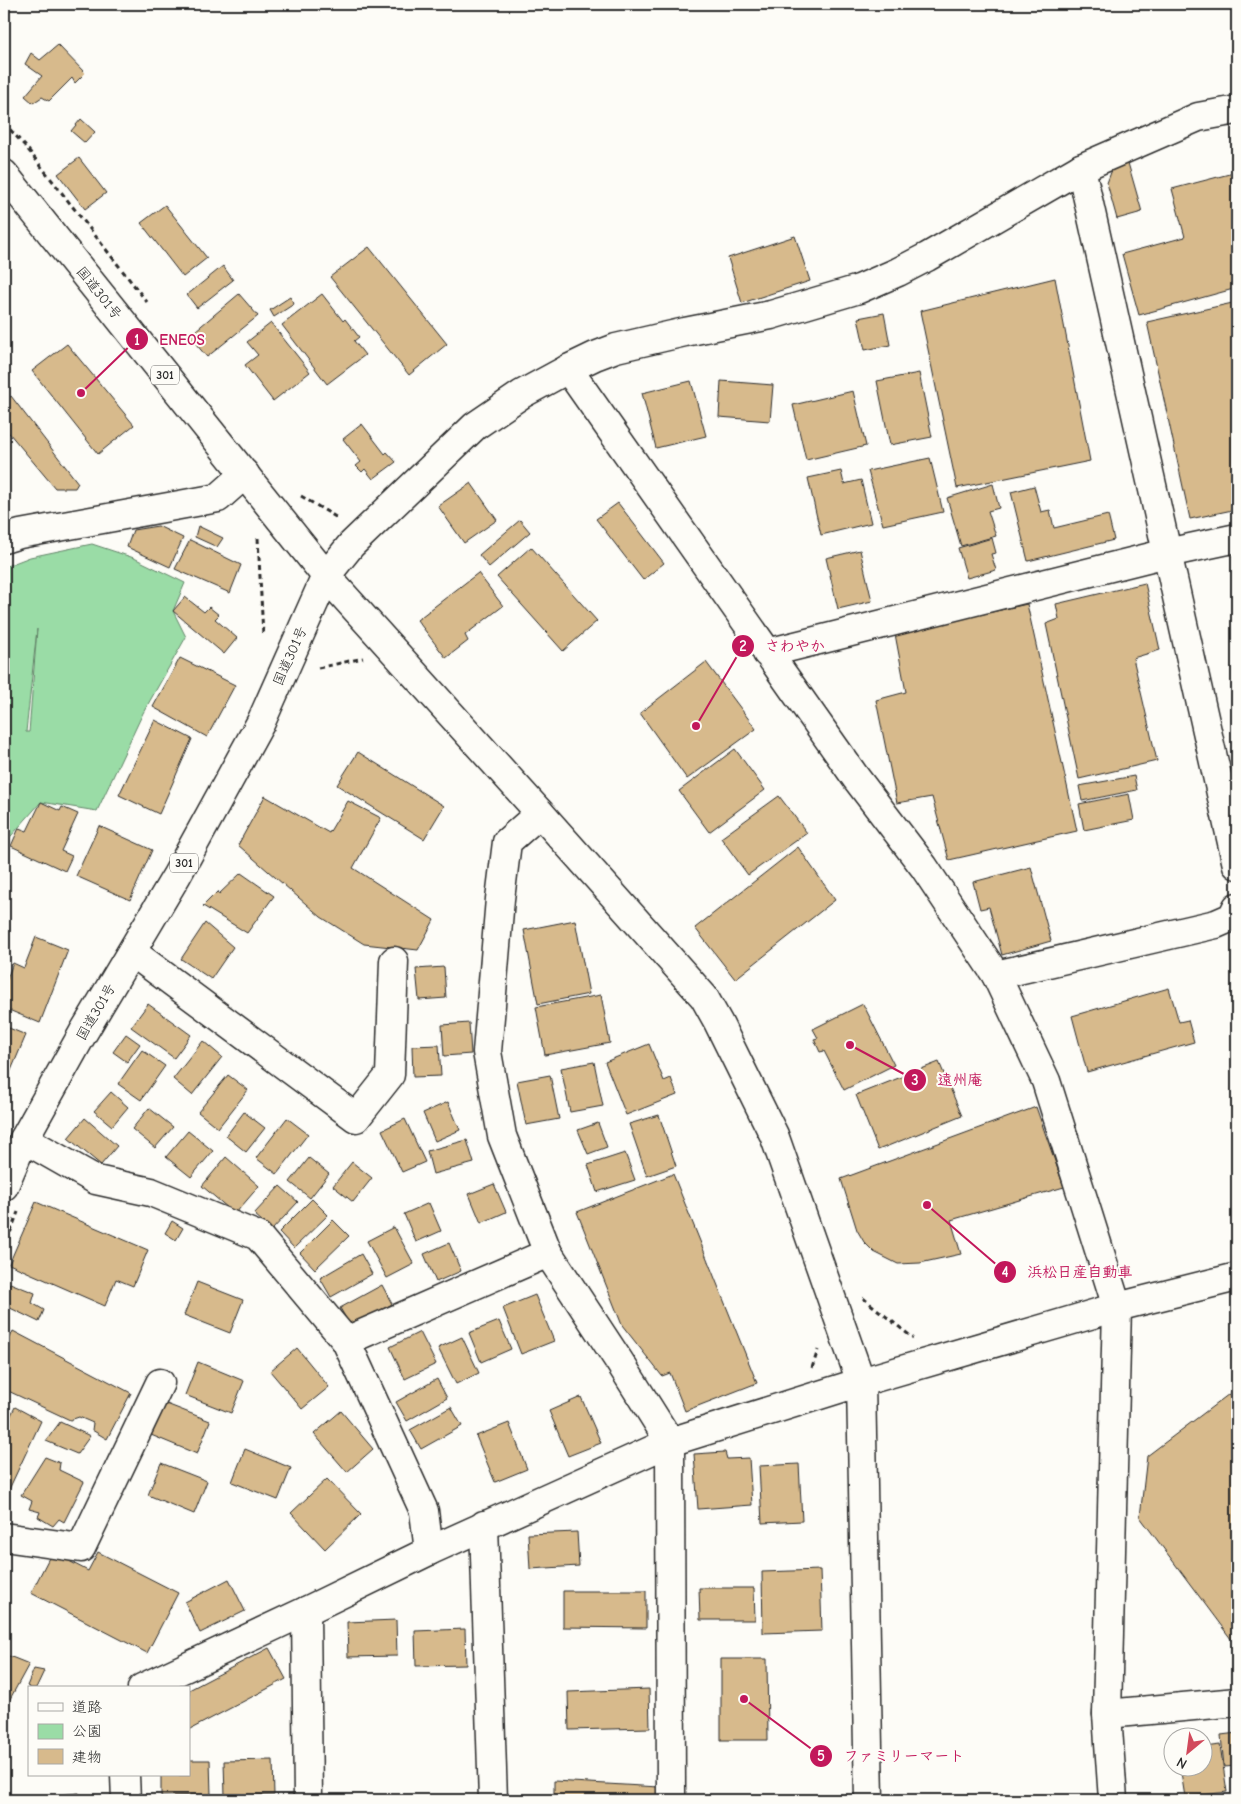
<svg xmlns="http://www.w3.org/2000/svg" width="1241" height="1804" viewBox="0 0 1241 1804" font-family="'Comic Neue','Klee One',sans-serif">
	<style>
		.green { fill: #9adca6; stroke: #628468; fill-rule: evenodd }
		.building { fill: #d7ba8c; stroke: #2b2b2b }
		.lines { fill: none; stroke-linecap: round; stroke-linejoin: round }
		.minor-casing { stroke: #2b2b2b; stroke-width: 31 }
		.tertiary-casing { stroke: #2b2b2b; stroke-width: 31 }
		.trunk-casing { stroke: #2b2b2b; stroke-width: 31 }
		.path { stroke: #2b2b2b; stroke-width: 3; stroke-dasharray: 5 4; stroke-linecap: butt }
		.minor { stroke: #fdfcf7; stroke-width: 28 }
		.tertiary { stroke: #fdfcf7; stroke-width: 28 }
		.trunk { stroke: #fdfcf7; stroke-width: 28 }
		.labels { text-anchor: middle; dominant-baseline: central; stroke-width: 4; stroke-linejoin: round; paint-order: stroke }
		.shield { fill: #fdfcf7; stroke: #6a6a68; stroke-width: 1 }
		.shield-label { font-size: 12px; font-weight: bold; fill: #2b2b2b }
		.street-label { font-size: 14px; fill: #2b2b2b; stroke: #fdfcf7 }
		.leader { fill: none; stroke: #c2185b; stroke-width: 2 }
		.callout-dot { fill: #c2185b; stroke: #fdfcf7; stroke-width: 2 }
		.mark-label { font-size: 15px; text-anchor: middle; font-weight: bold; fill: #fff }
		.callout-label { font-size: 15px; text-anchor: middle; font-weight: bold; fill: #c2185b; stroke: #fdfcf7; stroke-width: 4; stroke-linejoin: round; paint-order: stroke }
	</style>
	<rect width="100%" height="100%" fill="#fdfcf7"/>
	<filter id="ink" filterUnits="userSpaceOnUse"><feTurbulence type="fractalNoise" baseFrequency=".02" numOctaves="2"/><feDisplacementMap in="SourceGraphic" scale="10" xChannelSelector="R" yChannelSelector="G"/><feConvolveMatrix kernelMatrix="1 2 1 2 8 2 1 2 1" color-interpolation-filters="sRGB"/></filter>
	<g filter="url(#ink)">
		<path class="green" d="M92,544L134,558L185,583L173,611L186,637L143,713L97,811L41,802L4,844V735L9,734H4V567L30,557ZM37,629L29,732H26Z"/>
		<g class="building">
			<polygon points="58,45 85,73 75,83 72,78 49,101 42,97 33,103 25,96 42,76 25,64 31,53 40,60"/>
			<polygon points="81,119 95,132 85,143 71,131"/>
			<polygon points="79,158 106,193 85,209 58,174"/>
			<polygon points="1128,163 1142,212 1117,219 1107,183 1113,167"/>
			<polygon points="1237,172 1237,288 1139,315 1122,254 1185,237 1172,189"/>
			<polygon points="165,205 207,258 183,277 141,223"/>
			<polygon points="795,236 810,281 742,303 728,258"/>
			<polygon points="369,247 447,344 409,375 330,277"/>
			<polygon points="223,266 233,280 197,308 187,295"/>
			<polygon points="1055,278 1090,461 957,488 920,311"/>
			<polygon points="239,294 258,316 207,357 189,336"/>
			<polygon points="322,294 343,321 345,319 359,337 354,341 365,355 327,384 282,325"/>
			<polygon points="290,297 294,304 274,317 270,310"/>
			<polygon points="1237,302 1237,509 1190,519 1147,322"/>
			<polygon points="884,313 890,345 865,350 858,318"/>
			<polygon points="271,323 310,372 273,401 245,365 258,355 247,342"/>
			<polygon points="67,344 134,425 98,454 32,371"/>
			<polygon points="919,373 932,437 890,445 877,381"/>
			<polygon points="691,381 706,436 656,448 642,393"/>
			<polygon points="721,381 773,385 770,421 719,417"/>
			<polygon points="853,391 866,446 806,460 793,405"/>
			<polygon points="11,396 78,483 75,488 55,488 4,427 4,402"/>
			<polygon points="362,424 385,454 387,452 396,462 373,479 365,469 362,472 356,466 361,462 343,439"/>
			<polygon points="930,458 943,512 883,525 868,471"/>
			<polygon points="841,471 844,484 861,480 871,523 821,535 808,478"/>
			<polygon points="471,483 497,520 464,543 438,506"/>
			<polygon points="993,484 999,508 988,511 996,536 961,546 947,498"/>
			<polygon points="1034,486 1041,512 1050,510 1054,528 1108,515 1114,540 1028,561 1011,492"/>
			<polygon points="618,503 664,563 643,580 596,519"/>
			<polygon points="520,520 530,532 489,567 479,555"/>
			<polygon points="158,526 183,538 170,567 127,547 133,530"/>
			<polygon points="198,526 223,538 217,547 195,537"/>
			<polygon points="992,538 996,553 991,554 996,570 967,578 958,548"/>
			<polygon points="190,540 241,565 230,593 175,569"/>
			<polygon points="531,547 597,621 563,651 497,577"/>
			<polygon points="860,550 872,601 838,609 826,558"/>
			<polygon points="478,573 503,606 465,635 468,641 446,658 417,620"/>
			<polygon points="1145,583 1160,650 1133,658 1157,761 1079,779 1046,624 1059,619 1056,604"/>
			<polygon points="185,597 204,612 209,607 219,615 215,619 237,638 224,654 173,611"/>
			<polygon points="1027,604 1077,831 949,860 932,797 897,803 876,700 906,692 895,634"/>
			<polygon points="180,658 235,685 207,737 153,707"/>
			<polygon points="706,662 756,729 687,779 640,713"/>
			<polygon points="155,720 192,739 159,814 119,795"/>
			<polygon points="735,749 765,790 709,832 679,791"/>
			<polygon points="358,752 444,806 424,839 337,785"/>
			<polygon points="1134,776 1137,790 1082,801 1079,786"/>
			<polygon points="1129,794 1134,820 1084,830 1079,804"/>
			<polygon points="265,796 329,833 348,801 381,818 353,868 434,920 418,950 364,944 321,917 238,845"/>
			<polygon points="779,796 807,833 748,875 721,838"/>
			<polygon points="41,802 60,811 62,807 78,814 61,851 72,856 65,871 11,846 19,828 27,831"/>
			<polygon points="99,826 152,850 130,900 76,876"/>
			<polygon points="798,847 835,900 735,979 695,928"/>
			<polygon points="1031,867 1051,941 1002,955 989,907 980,909 973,882"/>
			<polygon points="241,873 274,896 247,933 203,906 218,891 219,894"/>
			<polygon points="575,920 589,994 538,1004 524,930"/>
			<polygon points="205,923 233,947 211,979 181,959"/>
			<polygon points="36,937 68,950 40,1023 4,1008 4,987 13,963 24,968"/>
			<polygon points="444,967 446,998 419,1000 416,969"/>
			<polygon points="1169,988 1179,1022 1188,1020 1194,1042 1087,1072 1072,1016"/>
			<polygon points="601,995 610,1043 545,1055 536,1007"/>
			<polygon points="148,1004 191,1035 174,1058 131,1027"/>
			<polygon points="863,1004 894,1065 844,1090 824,1051 820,1052 814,1039 818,1038 813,1029"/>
			<polygon points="469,1023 471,1054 444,1056 442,1025"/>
			<polygon points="4,1026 26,1035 4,1087"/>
			<polygon points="126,1034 140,1044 127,1062 113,1052"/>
			<polygon points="203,1041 222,1057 192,1095 173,1079"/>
			<polygon points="649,1044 664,1081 671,1078 677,1095 626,1115 605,1062"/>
			<polygon points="439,1045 441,1076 413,1077 412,1046"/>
			<polygon points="142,1050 165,1066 141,1100 118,1084"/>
			<polygon points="594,1062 603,1106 570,1112 561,1068"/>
			<polygon points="939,1062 962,1116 878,1150 856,1095"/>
			<polygon points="228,1075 248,1090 218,1128 198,1112"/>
			<polygon points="550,1075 559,1119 526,1125 517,1081"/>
			<polygon points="111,1092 128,1107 112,1126 94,1111"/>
			<polygon points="448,1102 460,1130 435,1141 423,1113"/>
			<polygon points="1036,1107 1064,1187 951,1220 961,1254 920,1263 898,1264 874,1252 864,1242 857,1230 841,1179"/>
			<polygon points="149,1108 173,1127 155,1148 132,1129"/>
			<polygon points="244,1112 265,1128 246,1152 226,1136"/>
			<polygon points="659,1115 676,1166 647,1176 629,1124"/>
			<polygon points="85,1118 117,1146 101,1165 68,1138"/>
			<polygon points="287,1118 308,1134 277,1174 256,1158"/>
			<polygon points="405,1119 425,1162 402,1172 382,1130"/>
			<polygon points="598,1123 607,1147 588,1154 578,1130"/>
			<polygon points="188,1131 213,1151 191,1177 166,1157"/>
			<polygon points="467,1140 474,1163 433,1174 427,1151"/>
			<polygon points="625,1153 635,1180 597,1192 588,1165"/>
			<polygon points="226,1157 259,1186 235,1214 202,1186"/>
			<polygon points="309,1158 329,1174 310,1198 290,1182"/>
			<polygon points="352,1162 372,1178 353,1202 333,1186"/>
			<polygon points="673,1174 757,1383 685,1411 670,1373 662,1376 622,1325 577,1212"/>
			<polygon points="494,1184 506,1212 481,1223 469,1194"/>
			<polygon points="280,1186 298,1202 272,1230 254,1214"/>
			<polygon points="312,1199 328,1215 294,1248 279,1232"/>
			<polygon points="36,1202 148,1250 133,1286 116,1279 105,1306 9,1264"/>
			<polygon points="429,1203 441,1231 416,1242 404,1214"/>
			<polygon points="333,1220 349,1236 315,1269 300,1253"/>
			<polygon points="172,1221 183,1228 176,1240 165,1233"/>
			<polygon points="394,1227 414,1264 387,1278 367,1241"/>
			<polygon points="449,1243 461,1271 436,1282 424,1254"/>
			<polygon points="361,1254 372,1274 331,1297 320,1278"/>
			<polygon points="197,1282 243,1300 230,1333 184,1315"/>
			<polygon points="10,1283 35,1293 32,1303 44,1310 39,1322 4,1305 4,1294"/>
			<polygon points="382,1285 392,1304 351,1327 340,1308"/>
			<polygon points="535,1295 554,1341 521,1354 503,1308"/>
			<polygon points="499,1321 511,1349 481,1362 469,1333"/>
			<polygon points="13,1331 131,1393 107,1439 92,1430 93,1423 79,1417 70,1420 4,1389 4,1336 10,1338"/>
			<polygon points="420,1332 436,1364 405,1379 390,1347"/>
			<polygon points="462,1337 479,1373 456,1384 438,1348"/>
			<polygon points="297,1348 329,1387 302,1409 270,1371"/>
			<polygon points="198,1362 244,1381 231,1413 185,1395"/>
			<polygon points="437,1379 447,1398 407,1421 396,1402"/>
			<polygon points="1237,1388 1237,1647 1140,1517 1147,1456"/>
			<polygon points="581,1397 601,1443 568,1456 549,1411"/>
			<polygon points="164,1403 210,1421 197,1454 151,1435"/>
			<polygon points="15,1407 41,1421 4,1500 4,1429"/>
			<polygon points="451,1407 462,1426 421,1449 410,1430"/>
			<polygon points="341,1411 373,1449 347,1472 314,1434"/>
			<polygon points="60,1422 90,1436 77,1454 46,1441"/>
			<polygon points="509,1423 527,1469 495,1482 476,1436"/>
			<polygon points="245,1449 291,1468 278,1500 232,1482"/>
			<polygon points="725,1452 727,1459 749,1458 752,1505 698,1509 694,1454"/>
			<polygon points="45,1457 60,1463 59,1470 84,1482 64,1522 59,1519 53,1526 38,1517 40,1512 29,1509 32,1501 21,1495"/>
			<polygon points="161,1463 207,1481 194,1514 148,1495"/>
			<polygon points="799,1464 802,1521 762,1523 759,1466"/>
			<polygon points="327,1479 361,1514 325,1549 291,1513"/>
			<polygon points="577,1532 579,1566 530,1569 528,1534"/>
			<polygon points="52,1552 88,1571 98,1552 178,1593 147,1653 31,1593"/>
			<polygon points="820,1570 822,1631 763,1633 762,1572"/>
			<polygon points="229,1579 245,1611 200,1633 185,1602"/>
			<polygon points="699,1588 754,1588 755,1620 700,1620"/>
			<polygon points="563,1591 646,1591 646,1628 563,1627"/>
			<polygon points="396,1620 397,1656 348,1657 347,1622"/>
			<polygon points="465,1629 466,1665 416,1666 415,1631"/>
			<polygon points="269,1648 286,1679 189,1730 189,1690"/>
			<polygon points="4,1654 29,1664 4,1710"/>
			<polygon points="721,1659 767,1659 768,1740 721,1740"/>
			<polygon points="34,1669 44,1671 36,1688 31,1688 27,1686"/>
			<polygon points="649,1689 650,1728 569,1730 568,1692"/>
			<polygon points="1237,1733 1237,1766 1224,1767 1221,1735"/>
			<polygon points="1220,1745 1227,1792 1185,1797 1180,1766 1204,1766 1204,1747"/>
			<polygon points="189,1760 210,1760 211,1795 161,1796 161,1775 189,1775"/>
			<polygon points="273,1760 274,1795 225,1796 224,1761"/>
			<polygon points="554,1781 659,1787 658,1800 554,1800"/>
			<polygon points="79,1793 82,1800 57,1800 57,1795"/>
			<polygon points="470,1798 470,1800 437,1800"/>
		</g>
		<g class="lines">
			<g class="minor-casing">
				<g id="minor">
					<polyline points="4,539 20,534 218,498 245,474"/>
					<polyline points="326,576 351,545 475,426 522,394 568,369"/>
					<polyline points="540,813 507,842 500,899 487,1052 502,1136 548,1253 619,1361 670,1442 671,1800"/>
					<polyline points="132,952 356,1118 390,1075 394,961"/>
					<polyline points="24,1139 96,1180 151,1192 258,1236 346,1341 424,1511 429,1551"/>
					<polyline points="346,1341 548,1253"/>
					<polyline points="484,1525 493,1800"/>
					<polyline points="4,1537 81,1548 160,1383"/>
					<polyline points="306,1611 308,1800"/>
					<polyline points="142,1688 306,1611 429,1551 670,1442 861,1382"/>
					<polyline points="1107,1714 1237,1702"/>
					<polyline points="125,1775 126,1800"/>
					<polyline points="1113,1800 1107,1714 1117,1307"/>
				</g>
			</g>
			<g class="tertiary-casing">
				<g id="tertiary">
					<polyline points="1081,168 1237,865"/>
					<polyline points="326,576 540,813 704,997 718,1022 774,1135 861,1382 869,1800"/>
					<polyline points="767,653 1167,553 1237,538"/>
					<polyline points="996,975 1216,924 1232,917 1237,907"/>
					<polyline points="1117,1307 1046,1081 996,975 924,867 856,778 568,369 595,356 616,348 685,332 771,315 859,289 898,272 927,257 1081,168 1198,117 1237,110"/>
					<polyline points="861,1382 1117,1307 1237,1277"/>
				</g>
			</g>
			<g class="trunk-casing">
				<polyline id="trunk" points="4,174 326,576 261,722 177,875 83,1033 24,1139 4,1186"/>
			</g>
			<g class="path">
				<polyline points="4,123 26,147 147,302"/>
				<polyline points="301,496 339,519"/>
				<polyline points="258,538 263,635"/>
				<polyline points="318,668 363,658"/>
				<polyline points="4,1249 18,1212"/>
				<polyline points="863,1298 913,1338"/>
				<polyline points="812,1368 818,1350"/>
			</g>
			<use href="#minor" class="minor"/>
			<use href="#tertiary" class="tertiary"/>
			<use href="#trunk" class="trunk"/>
		</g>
	</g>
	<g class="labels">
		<g class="shield">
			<rect x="151" y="365.5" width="28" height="19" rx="4"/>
			<rect x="170" y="853.5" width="28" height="19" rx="4"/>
		</g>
		<g class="shield-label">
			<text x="165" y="375">301</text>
			<text x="184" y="863">301</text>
		</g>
		<g class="street-label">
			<text transform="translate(99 293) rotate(51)">国道301号</text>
			<text transform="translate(290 656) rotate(-66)">国道301号</text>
			<text transform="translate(96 1012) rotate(-60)">国道301号</text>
		</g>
	</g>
	<path class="leader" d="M81 393L137 339M696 726L743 646M850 1045L915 1080M927 1205L1005 1272M744 1699L821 1756"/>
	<g class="callout-dot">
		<circle cx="81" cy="393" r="5"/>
		<circle cx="696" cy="726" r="5"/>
		<circle cx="850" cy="1045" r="5"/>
		<circle cx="927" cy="1205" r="5"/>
		<circle cx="744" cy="1699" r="5"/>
		<circle cx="137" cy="339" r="12"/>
		<circle cx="743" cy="646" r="12"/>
		<circle cx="915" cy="1080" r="12"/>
		<circle cx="1005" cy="1272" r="12"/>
		<circle cx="821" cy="1756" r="12"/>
	</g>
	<g class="mark-label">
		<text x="137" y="345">1</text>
		<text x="743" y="651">2</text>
		<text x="915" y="1085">3</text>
		<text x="1005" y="1277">4</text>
		<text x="821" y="1761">5</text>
	</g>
	<g class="callout-label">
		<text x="182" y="345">ENEOS</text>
		<text x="795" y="651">さわやか</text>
		<text x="960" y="1085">遠州庵</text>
		<text x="1080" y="1277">浜松日産自動車</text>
		<text x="904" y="1761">ファミリーマート</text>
	</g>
	<rect width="1241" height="1804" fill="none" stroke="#fdfcf7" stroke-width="20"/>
	<rect x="10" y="10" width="1221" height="1784" fill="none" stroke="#2b2b2b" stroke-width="2" filter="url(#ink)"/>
	<rect x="28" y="1686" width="162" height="90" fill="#fdfcf7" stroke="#a9a8a5"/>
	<rect x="38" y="1703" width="25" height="8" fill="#fdfcf7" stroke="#a9a8a5"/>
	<text x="72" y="1712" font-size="15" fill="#2b2b2b">道路</text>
	<rect x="38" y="1724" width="25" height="15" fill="#9adca6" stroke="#a9a8a5"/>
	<text x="72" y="1736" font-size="15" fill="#2b2b2b">公園</text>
	<rect x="38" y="1749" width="25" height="15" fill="#d7ba8c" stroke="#a9a8a5"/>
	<text x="72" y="1762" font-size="15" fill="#2b2b2b">建物</text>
	<g transform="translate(1188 1752) rotate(209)"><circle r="24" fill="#fdfcf7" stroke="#a9a8a5"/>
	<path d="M0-4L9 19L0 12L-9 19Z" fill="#d1495b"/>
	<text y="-8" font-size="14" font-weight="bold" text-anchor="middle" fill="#2b2b2b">N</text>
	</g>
</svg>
